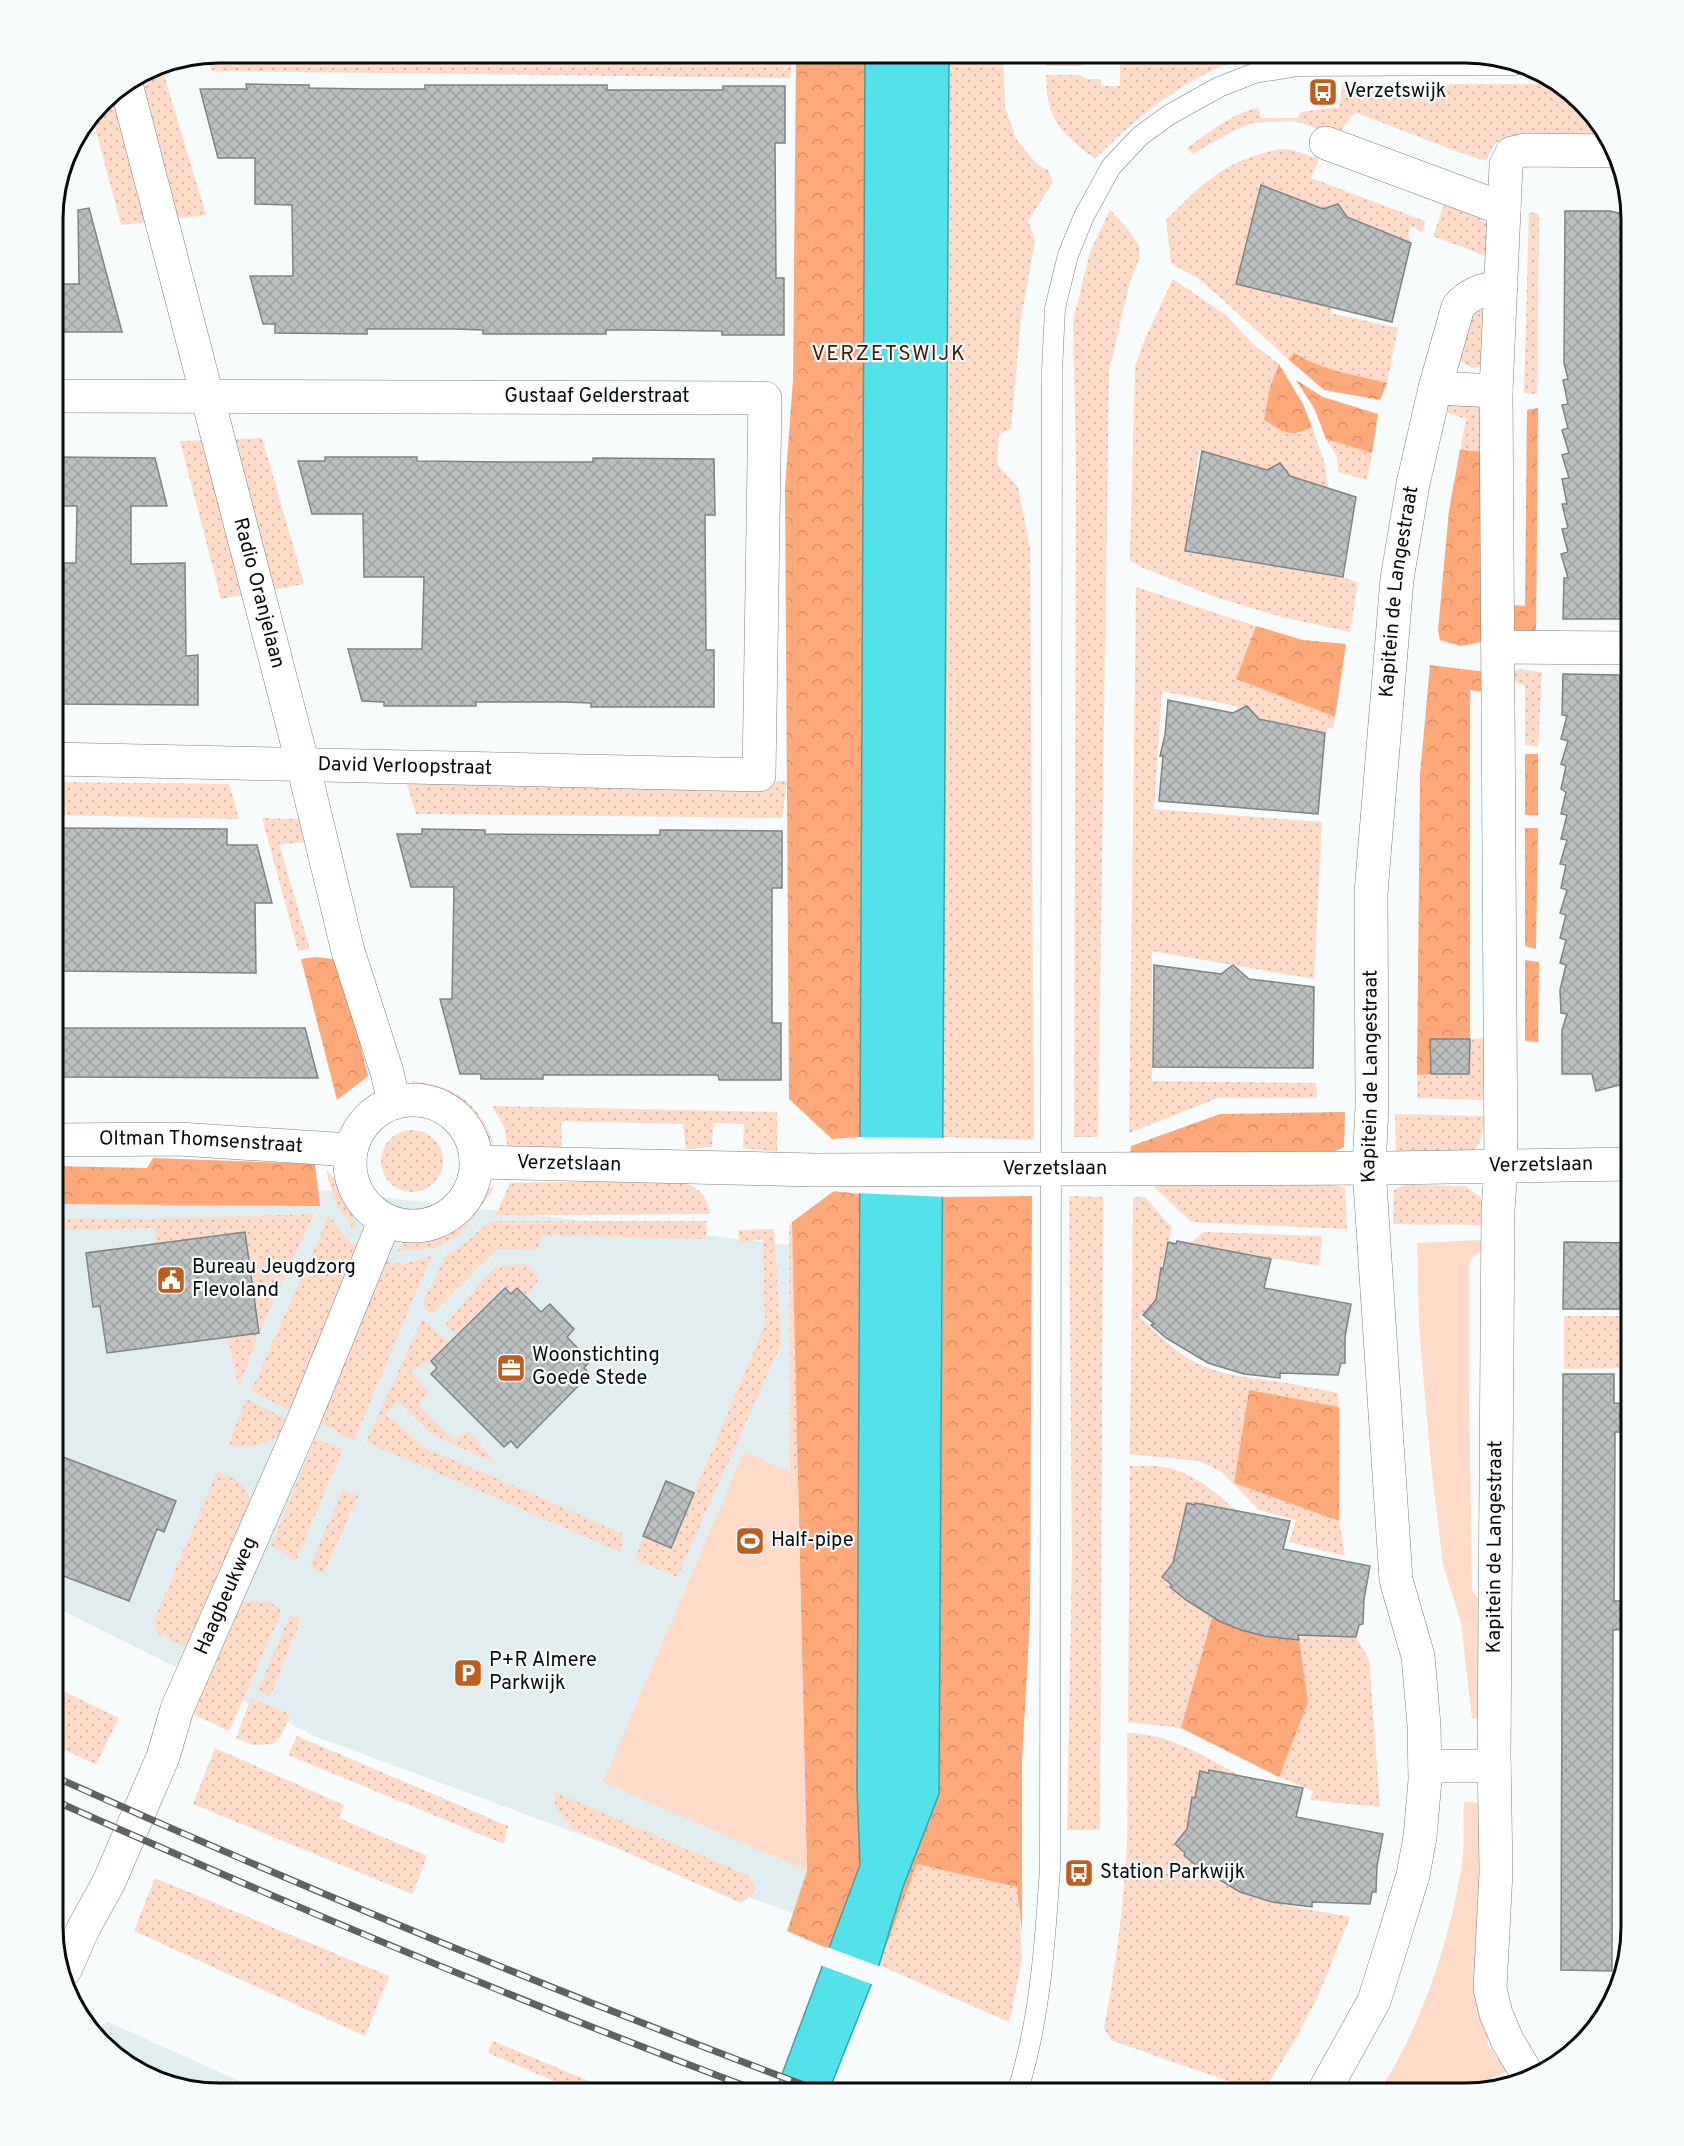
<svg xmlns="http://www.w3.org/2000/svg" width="1684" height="2146" viewBox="0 0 1684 2146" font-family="Overpass,sans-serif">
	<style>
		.built { fill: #e1edee }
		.grass { fill: url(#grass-dots) }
		.forest { fill: url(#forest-crowns) }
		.green { fill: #fedbc8 }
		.water { fill: #54e2ea; stroke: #3ea2a7; stroke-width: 1.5 }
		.pier { fill: #f7fbfb }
		.building { fill: url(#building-cross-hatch); stroke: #7f8383; stroke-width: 1.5 }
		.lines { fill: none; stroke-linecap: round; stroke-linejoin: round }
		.service-casing { stroke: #7d8080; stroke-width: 21 }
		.minor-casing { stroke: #7d8080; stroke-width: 34 }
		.service { stroke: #fff; stroke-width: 20 }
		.minor { stroke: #fff; stroke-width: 33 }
		.rail-casing { stroke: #606262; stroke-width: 7 }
		.rail { stroke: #f7fbfb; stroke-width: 4.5; stroke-dasharray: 14; stroke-linecap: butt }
		.labels { text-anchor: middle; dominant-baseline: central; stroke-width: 4.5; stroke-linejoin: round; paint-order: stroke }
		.poi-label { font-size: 20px; fill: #0a0b0b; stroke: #f7fbfb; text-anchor: start }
		.street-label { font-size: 20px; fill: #0a0b0b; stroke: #f7fbfb }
		.neighbourhood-label { font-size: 21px; letter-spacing: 1.5px; fill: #471a00; stroke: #f7fbfb }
		.rim { fill: none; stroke: #0a0b0b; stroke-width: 3 }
	</style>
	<defs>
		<pattern id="grass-dots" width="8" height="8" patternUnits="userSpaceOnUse" patternTransform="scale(1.5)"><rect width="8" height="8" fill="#fedbc8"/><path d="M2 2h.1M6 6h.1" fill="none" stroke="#d8bbaa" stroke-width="1.8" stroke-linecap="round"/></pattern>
		<pattern id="forest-crowns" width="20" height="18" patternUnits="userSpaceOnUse" patternTransform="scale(1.5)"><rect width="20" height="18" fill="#ffa879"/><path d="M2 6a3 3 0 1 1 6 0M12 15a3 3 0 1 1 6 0" fill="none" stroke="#d98f67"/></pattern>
		<pattern id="building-cross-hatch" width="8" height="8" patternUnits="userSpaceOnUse" patternTransform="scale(1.5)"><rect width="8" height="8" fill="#bcc0c0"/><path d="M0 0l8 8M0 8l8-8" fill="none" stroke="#a0a4a4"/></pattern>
	</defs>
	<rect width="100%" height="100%" fill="#f7fbfb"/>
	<g class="built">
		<polygon points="53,1184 278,1185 831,1250 824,1925 317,1737 53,1606"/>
		<polygon points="106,2021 266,2093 218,2093 136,2071 99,2037"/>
	</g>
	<g class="grass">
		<polygon points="219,53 793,53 790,78 211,71 207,55"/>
		<polygon points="949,53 1003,53 1005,107 1016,139 1037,164 1049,171 1053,182 1028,221 1035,240 1021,318 1011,429 999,434 997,464 1018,487 1030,548 1034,1140 943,1137"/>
		<polygon points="1045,53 1102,53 1103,60 1079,66 1046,66"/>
		<path d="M1105,53H1269C1197,65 1145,110 1095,159C1061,133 1046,120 1046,75H1080L1086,79H1100L1102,86H1120V56Z"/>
		<polygon points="144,72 163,72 206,215 121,225 92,116 109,94"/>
		<path d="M1343,84H1558L1604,127L1607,138C1587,138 1506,132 1495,144C1491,148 1489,156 1486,161L1450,149L1355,112L1337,135L1295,121L1252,123L1233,131L1192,154L1187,148C1210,132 1231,113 1259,108L1261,118H1298L1301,112L1339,107Z"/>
		<path d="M1280,149L1293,150L1319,159L1311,178L1425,221L1423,232L1410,226L1408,236L1411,243L1344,216L1337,206L1329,207L1326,210L1258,184L1257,186L1260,187L1251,223L1255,241L1244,240H1246L1236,284L1332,307L1330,313L1398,328L1387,383C1356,375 1322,370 1294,353L1288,359L1202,281L1171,263L1166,220C1204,182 1225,160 1280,149Z"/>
		<path d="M1445,202C1460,208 1476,212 1487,224L1488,257L1433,236Z"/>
		<polygon points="1110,210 1127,228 1139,245 1139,259 1130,281 1109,371 1098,1137 1074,1137 1076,463 1073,321 1090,252"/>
		<polygon points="1529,212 1539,214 1537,394 1524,393"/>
		<path d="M1173,279L1226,315L1254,345L1279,364L1270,387L1264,420L1299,434L1312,427L1325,464L1328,489L1287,475C1286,469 1283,466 1276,465L1269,470L1199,450L1185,551L1343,577L1358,583L1350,632L1282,617L1218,598L1141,567L1130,560L1135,366L1144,341Z"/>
		<polygon points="1480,309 1487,316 1481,367 1472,368 1459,360 1470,312"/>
		<polygon points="1463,396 1487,410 1488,452 1460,450 1466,419 1446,412 1447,404"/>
		<polygon points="262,438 304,584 221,599 180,441"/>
		<polygon points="1326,439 1372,453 1367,480 1338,472 1337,457"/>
		<polygon points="1136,587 1256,626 1236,679 1335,717 1333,728 1326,728 1327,734 1255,717 1254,713 1247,708 1239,710 1237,713 1236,706 1162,691 1154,809 1322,822 1314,979 1152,951 1152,1081 1316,1083 1317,1098 1218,1098 1129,1133"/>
		<polygon points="1519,669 1542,672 1538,747 1525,745 1525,686 1511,680 1512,673"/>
		<polygon points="405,778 787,781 782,818 416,814"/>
		<polygon points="53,782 229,784 239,819 53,815"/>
		<polygon points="262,818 302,819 308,842 279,844 310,949 298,951"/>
		<polygon points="1484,1038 1483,1100 1417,1098 1417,1075 1469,1074 1470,1039"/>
		<path d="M411,1081C456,1085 477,1102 494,1143L487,1142C472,1110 448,1089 413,1084Z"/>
		<polygon points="492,1106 777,1112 777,1152 743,1148 744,1124 713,1123 712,1147 686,1149 683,1124 561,1121 562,1149 508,1149 505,1129"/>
		<path d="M1395,1114L1485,1116C1483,1127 1483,1140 1476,1148C1464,1160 1413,1153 1396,1153Z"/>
		<circle cx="412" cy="1161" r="31"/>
		<polygon points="326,1170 334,1178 357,1227 352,1228 335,1202"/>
		<path d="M679,1180C700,1189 705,1192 710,1214L496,1215L510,1183Z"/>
		<polygon points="1148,1181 1332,1184 1345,1188 1347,1229 1191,1222"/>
		<polygon points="1404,1185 1466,1186 1481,1198 1484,1211 1484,1225 1393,1224 1394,1190"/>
		<path d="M495,1187C486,1199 467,1228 457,1236C441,1249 417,1250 398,1251L403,1243C440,1236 471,1226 485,1188Z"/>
		<polygon points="1069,1196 1103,1197 1100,1830 1067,1830 1072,1557"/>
		<path d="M1133,1197H1145L1172,1228L1160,1272L1158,1298L1143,1315L1139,1316C1156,1333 1172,1349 1193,1361C1217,1375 1247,1377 1274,1381C1295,1384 1317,1389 1338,1393L1339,1407L1249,1390L1234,1483L1339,1521L1345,1556L1289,1542L1296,1520L1259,1510L1222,1472L1199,1461L1130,1454Z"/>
		<polygon points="314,1214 259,1333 239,1388 227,1337 259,1333 245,1232 155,1244 155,1228 53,1230 53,1219 156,1219"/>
		<polygon points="329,1215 347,1240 358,1247 291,1411 251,1391"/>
		<polygon points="499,1221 707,1221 706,1239 541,1235 539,1249 495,1250 432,1313 424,1309 424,1300 446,1255 467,1242 482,1228 492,1222"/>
		<polygon points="792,1222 798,1475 790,1471 789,1226"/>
		<polygon points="774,1229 781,1344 677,1577 635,1560 643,1536 671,1548 765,1325 763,1239 739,1243 738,1230"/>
		<polygon points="1204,1232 1322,1236 1319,1266 1279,1259 1271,1259 1190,1243"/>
		<polygon points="432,1256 421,1280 354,1441 319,1422 387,1261 403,1264"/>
		<path d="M521,1264C533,1266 536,1270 538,1282L526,1295L518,1286L511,1292L504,1286L457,1334L445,1325L485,1277L495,1268Z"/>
		<polygon points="1564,1316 1631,1316 1631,1368 1564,1369"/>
		<polygon points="422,1319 450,1343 431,1361 410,1370 428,1392 418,1405 453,1439 470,1432 494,1462 434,1436 398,1401 385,1414 427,1449 517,1487 623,1534 621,1552 366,1442"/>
		<path d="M246,1399L287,1419C284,1424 281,1432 277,1436C264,1448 244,1447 228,1446Z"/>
		<polygon points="315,1439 343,1449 296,1560 271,1545"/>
		<path d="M1130,1466C1142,1466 1156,1465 1168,1468C1193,1473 1218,1494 1236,1511L1187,1504L1179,1530L1191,1536L1176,1560L1162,1576L1186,1600L1212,1618L1181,1728L1128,1722Z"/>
		<path d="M217,1472C234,1478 245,1481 250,1501L186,1647L158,1634L154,1620Z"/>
		<polygon points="343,1489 358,1496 324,1573 310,1566"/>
		<polygon points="250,1601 267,1602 281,1607 279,1618 229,1731 193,1714 242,1602"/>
		<polygon points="290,1615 301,1619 270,1696 258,1691"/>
		<polygon points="1305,1635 1356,1637 1369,1660 1380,1807 1310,1800 1313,1791 1279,1777 1308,1702 1299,1638"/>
		<polygon points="53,1686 119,1718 96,1764 53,1745"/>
		<polygon points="251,1698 290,1714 281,1736 273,1744 253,1745 236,1738"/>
		<path d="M1127,1733C1169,1733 1206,1757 1242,1777L1209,1770L1208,1773L1200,1771L1195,1798L1192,1801L1189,1827L1175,1844C1185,1853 1194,1864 1205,1872C1248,1903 1301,1907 1350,1917L1319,1994L1295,2040L1262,2093L1111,2040L1104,2028C1116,1966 1124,1903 1127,1840C1128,1804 1127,1769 1127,1733Z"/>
		<polygon points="297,1736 508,1826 504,1844 288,1755"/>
		<polygon points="215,1748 344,1805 339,1818 427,1856 412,1894 193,1804"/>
		<polygon points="555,1792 749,1876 755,1888 751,1895 741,1903 572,1828 555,1806"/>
		<polygon points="917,1864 1018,1887 1022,1960 1009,2022 879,1965"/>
		<polygon points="155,1878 389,1976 365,2036 134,1931"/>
		<polygon points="493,2041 618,2093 582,2093 488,2053"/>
	</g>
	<g class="forest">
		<polygon points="796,53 865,53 860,1137 832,1139 789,1099 785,487 793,380"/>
		<path d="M1294,353C1322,370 1356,375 1387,383L1380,400L1324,390L1288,359Z"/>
		<path d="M1279,364L1303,404L1312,427C1290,439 1284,431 1264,420L1270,387Z"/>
		<polygon points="1296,380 1323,397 1378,414 1372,453 1326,439 1314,408"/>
		<polygon points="1538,408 1536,640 1511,634 1512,605 1525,606 1527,410"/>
		<polygon points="1460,450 1488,452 1485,641 1461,646 1440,640 1438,630 1449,510"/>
		<polygon points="1256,626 1303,640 1346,644 1335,717 1236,679"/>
		<polygon points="1430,665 1486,672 1486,692 1470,690 1470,1039 1431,1039 1431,1074 1417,1075 1420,775"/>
		<rect x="1525" y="754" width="13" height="61"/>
		<polygon points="1525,828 1538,828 1536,949 1525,946"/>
		<polygon points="317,957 340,960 368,1076 337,1100 301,959"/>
		<polygon points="1525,960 1539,962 1538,1042 1525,1041"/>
		<polygon points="1345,1112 1344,1147 1335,1151 1130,1153 1131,1146 1220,1114"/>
		<polygon points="153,1158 315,1164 320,1206 53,1204 53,1166 147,1168"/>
		<polygon points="834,1191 859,1194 857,1788 860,1865 829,1949 787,1931 807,1871 792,1222"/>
		<polygon points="1032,1196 1030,1618 1022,1760 1022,1933 1017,1887 917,1864 879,1965 903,1887 939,1794 943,1197"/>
		<polygon points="1249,1390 1339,1407 1339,1521 1234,1483"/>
		<polygon points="1212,1618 1264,1636 1299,1639 1308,1702 1279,1777 1181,1728"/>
	</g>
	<g class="green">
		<polygon points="1483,1240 1481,1251 1469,1260 1469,1390 1472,1590 1482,1604 1482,1718 1472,1719 1461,1622 1443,1565 1431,1464 1419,1327 1417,1243"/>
		<polygon points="744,1452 798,1475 807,1871 603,1782"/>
		<path d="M1464,1802L1480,1803L1477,2005L1487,2019L1488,2045L1507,2071L1466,2093H1378C1421,2028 1447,1948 1461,1871C1465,1848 1463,1824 1464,1802Z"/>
	</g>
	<polygon class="water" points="865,53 949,53 939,1794 903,1887 879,1965 828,2093 775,2093 860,1865 857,1788"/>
	<g class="pier">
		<polygon points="857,1137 946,1138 946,1197 856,1193"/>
		<polygon points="827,1947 881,1967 874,1985 820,1965"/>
	</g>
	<g class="building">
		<polygon points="246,84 309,85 309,88 367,89 425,89 425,85 607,85 607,90 723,90 723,86 785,86 785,143 775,143 776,278 784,278 784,335 722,335 722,331 634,330 606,330 606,334 483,334 483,330 455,329 367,329 367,334 275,333 275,324 263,324 250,276 293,276 292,205 255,204 255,158 218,158 200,89 247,89"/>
		<polygon points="1261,185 1323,209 1338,204 1347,217 1411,243 1392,322 1236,284"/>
		<polygon points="89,208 122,332 53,332 53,284 79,284 78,210"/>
		<polygon points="1565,211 1610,211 1631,216 1632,219 1632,336 1622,335 1621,619 1563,619 1564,578 1568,578 1561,554 1568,552 1562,529 1568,528 1562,504 1567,504 1562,479 1569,478 1562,455 1569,453 1562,430 1568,428 1562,405 1568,404 1563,380 1568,379 1564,363"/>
		<polygon points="1202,451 1267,470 1280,463 1290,476 1356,497 1343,577 1185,551"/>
		<polygon points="53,457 155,458 167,506 131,506 131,564 185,563 186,656 198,655 198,705 53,704 53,655 63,655 64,563 76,563 77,506 53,506"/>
		<polygon points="325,457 417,457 417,461 505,462 593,462 593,458 714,459 715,515 705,515 706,650 714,650 714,707 591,707 591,703 564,702 476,702 476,706 384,706 384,702 362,701 348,649 422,649 424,577 364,577 363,514 312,514 298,461 325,461"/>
		<polygon points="1563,674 1620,675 1620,1044 1631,1046 1631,1082 1596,1091 1592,1074 1562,1074 1562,1030 1567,1014 1561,1013 1560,990 1566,965 1560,963 1566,940 1560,938 1566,915 1560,913 1567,890 1561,888 1566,865 1560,864 1567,840 1561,839 1567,815 1561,814 1566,792 1561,789 1566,766 1561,764 1568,741 1561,739 1567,716 1562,715"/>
		<polygon points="1168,700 1233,713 1247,706 1259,719 1325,733 1318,814 1159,801 1163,756 1160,756 1165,735"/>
		<polygon points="53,828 227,829 227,845 257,845 272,903 255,903 256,973 62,971 61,878 53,878"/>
		<polygon points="422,829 485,830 485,834 632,835 660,835 660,830 782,831 782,888 772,888 772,1023 781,1023 781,1080 719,1080 718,1075 543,1075 543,1079 481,1079 481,1074 460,1074 440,999 452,999 454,887 411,887 397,834 422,834"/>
		<polygon points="1154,965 1221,974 1233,965 1249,979 1314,987 1313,1068 1153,1067"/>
		<polygon points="53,1028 305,1028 318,1078 53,1077"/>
		<polygon points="1430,1039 1470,1039 1469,1074 1431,1074"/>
		<polygon points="245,1232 259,1333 107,1353 100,1306 93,1307 86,1253"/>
		<polygon points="1177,1241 1271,1259 1264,1288 1351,1304 1345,1337 1345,1363 1341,1363 1338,1375 1280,1373 1280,1378 1244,1374 1208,1363 1166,1338 1151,1325 1154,1324 1143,1315 1156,1300 1161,1268 1163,1269 1168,1242 1176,1244"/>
		<polygon points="1564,1242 1631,1243 1631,1309 1563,1309"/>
		<polygon points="505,1288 511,1294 517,1288 541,1312 550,1304 574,1329 567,1337 590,1361 584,1368 590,1374 517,1448 511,1441 504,1447 431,1374 437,1368 431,1361"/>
		<polygon points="1563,1374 1614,1374 1614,1403 1631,1404 1631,1432 1615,1432 1614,1601 1625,1601 1625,1629 1613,1630 1612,1971 1561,1970"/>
		<polygon points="53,1453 176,1501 164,1532 157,1529 129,1601 53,1572"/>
		<polygon points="666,1481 694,1493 671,1548 643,1536"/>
		<polygon points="1187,1503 1195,1505 1195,1503 1290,1521 1283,1549 1370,1566 1364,1599 1363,1624 1359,1625 1356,1637 1298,1635 1299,1640 1264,1636 1241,1630 1219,1621 1186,1600 1170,1587 1172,1585 1162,1577 1173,1563"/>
		<polygon points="1209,1770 1303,1788 1296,1817 1383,1834 1377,1866 1376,1892 1372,1892 1370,1904 1312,1902 1312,1907 1272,1902 1240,1892 1198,1867 1184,1855 1185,1853 1175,1844 1187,1829 1192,1797 1195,1798 1200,1771 1208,1773"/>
	</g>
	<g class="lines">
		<g class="service-casing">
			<path id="service" d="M1017,2093C1040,2021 1045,1944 1050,1868L1052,371L1055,308L1068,255L1084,216L1111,167L1140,136L1169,115L1219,87L1255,73L1298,66L1515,65"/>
		</g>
		<g class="minor-casing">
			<g id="minor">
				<path id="s1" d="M126,84L303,765L348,951L387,1072L394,1102"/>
				<polyline points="1326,143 1504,209"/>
				<polyline points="1435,388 1496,391"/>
				<polyline points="1499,647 1631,648"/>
				<path id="s2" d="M53,759L759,775L765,398L53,396"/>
				<circle cx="413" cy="1163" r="63"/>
				<path id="s3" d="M53,1140L179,1139L351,1150"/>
				<path id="s4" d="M477,1162L815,1170L1390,1168L1631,1164"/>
				<polyline points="1425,1766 1494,1766"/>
				<path id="s5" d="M65,1970L83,1929L109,1882L163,1757L177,1709L303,1422L385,1220"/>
				<path id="s6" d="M1528,2075L1508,2042L1496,2014L1490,1989L1496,1872L1494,1754L1498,1210L1501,1167L1496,391L1506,165L1512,153L1525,150L1611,151"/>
				<path id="s7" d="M1323,2093L1374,2001L1394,1937L1413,1875L1420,1837L1425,1780L1424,1725L1418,1656L1396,1580L1369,1168L1372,1106L1371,893L1397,579L1413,484L1435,388L1458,307C1469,293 1483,290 1501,286"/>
			</g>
		</g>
		<use href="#service" class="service"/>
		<use href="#minor" class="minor"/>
		<g class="rail-casing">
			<g id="rail">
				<path d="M53,1776C307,1890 564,1995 825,2093"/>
				<path d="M53,1800C287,1904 524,2004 764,2093"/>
			</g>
		</g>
		<use href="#rail" class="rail"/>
	</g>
	<defs>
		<g id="bus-square" transform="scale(1.5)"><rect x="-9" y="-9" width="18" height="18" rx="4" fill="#be5d1c" stroke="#f7fbfb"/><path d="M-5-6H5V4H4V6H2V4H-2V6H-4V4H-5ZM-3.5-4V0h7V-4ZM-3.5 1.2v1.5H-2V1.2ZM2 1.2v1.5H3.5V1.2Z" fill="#fff"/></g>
		<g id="civic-square" transform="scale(1.5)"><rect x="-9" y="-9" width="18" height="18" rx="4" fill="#be5d1c" stroke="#f7fbfb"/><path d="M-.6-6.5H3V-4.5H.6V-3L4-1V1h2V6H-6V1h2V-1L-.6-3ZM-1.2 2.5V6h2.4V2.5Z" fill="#fff"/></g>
		<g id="office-square" transform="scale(1.5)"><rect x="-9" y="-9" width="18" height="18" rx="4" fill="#be5d1c" stroke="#f7fbfb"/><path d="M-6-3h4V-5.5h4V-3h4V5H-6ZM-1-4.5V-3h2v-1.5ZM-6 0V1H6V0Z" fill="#fff"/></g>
		<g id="stadium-square" transform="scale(1.5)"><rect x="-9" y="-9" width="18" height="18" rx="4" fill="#be5d1c" stroke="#f7fbfb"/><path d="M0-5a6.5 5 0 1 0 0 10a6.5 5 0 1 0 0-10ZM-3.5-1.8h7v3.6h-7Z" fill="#fff"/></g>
		<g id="parking-square" transform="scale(1.5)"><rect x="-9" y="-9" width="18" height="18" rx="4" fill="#be5d1c" stroke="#f7fbfb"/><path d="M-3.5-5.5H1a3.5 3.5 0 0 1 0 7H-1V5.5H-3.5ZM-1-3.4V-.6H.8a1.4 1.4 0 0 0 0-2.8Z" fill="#fff"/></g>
	</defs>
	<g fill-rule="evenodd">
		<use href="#bus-square" x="1323" y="92"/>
		<use href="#civic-square" x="171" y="1280"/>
		<use href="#office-square" x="511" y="1368"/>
		<use href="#stadium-square" x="750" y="1541"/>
		<use href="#parking-square" x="468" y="1673"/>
		<use href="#bus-square" x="1079" y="1873"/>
	</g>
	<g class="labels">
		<g class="poi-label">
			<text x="1344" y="92">Verzetswijk</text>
			<text x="192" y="1268">Bureau Jeugdzorg<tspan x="192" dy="23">Flevoland</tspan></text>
			<text x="532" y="1356">Woonstichting<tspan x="532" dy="23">Goede Stede</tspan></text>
			<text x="771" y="1541">Half-pipe</text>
			<text x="489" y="1661">P+R Almere<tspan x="489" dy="23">Parkwijk</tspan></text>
			<text x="1100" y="1873">Station Parkwijk</text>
		</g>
		<g class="street-label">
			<text x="597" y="397">Gustaaf Gelderstraat</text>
			<text stroke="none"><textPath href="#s7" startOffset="1527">Kapitein de Langestraat</textPath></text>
			<text stroke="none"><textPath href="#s1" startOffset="526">Radio Oranjelaan</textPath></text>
			<text stroke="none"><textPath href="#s2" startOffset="352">David Verloopstraat</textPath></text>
			<text stroke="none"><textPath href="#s7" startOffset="1041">Kapitein de Langestraat</textPath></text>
			<text stroke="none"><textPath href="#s3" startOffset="148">Oltman Thomsenstraat</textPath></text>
			<text stroke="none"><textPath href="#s4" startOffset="92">Verzetslaan</textPath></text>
			<text stroke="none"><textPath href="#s4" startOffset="1064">Verzetslaan</textPath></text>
			<text stroke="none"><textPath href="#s4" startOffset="578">Verzetslaan</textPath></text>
			<text stroke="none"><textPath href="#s6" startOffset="537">Kapitein de Langestraat</textPath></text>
			<text stroke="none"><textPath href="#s5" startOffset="408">Haagbeukweg</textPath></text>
		</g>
		<g class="neighbourhood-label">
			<text x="889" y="354">VERZETSWIJK</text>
		</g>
	</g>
	<path d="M0 0H1684V2146H0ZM219 63H1465A156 156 0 0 1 1621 219V1927A156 156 0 0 1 1465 2083H219A156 156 0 0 1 63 1927V219A156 156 0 0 1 219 63Z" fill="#f7fbfb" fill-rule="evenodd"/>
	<path class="rim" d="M219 63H1465A156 156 0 0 1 1621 219V1927A156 156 0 0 1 1465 2083H219A156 156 0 0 1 63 1927V219A156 156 0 0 1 219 63Z"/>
</svg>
